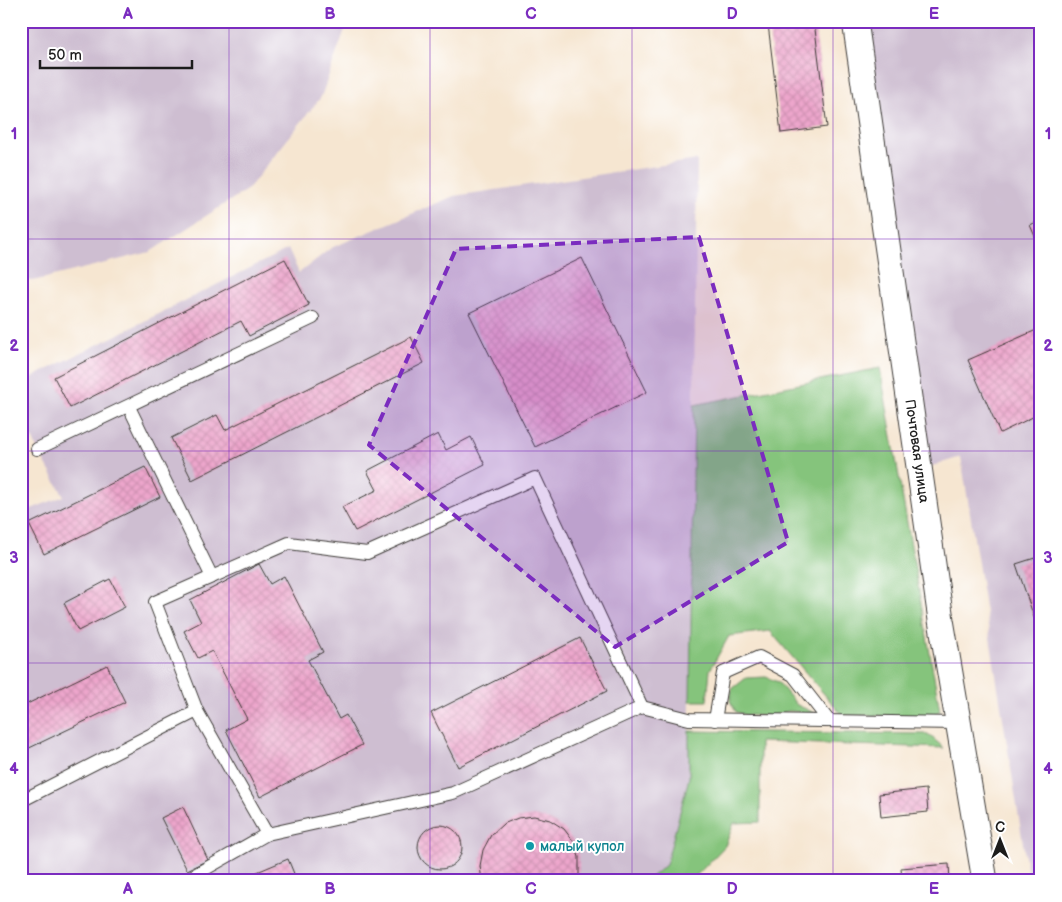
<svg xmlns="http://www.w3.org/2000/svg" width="1062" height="902" viewBox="0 0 1062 902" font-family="'Balsamiq Sans',sans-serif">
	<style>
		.industrial { fill: #cebed1 }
		.green { fill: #85c47c; stroke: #50704c }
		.building { fill: url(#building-cross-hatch) }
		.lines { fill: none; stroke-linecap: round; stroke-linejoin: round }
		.lane-casing { stroke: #3d3a37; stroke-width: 14 }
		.street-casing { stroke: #3d3a37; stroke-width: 27 }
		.lane { stroke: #fff; stroke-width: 12 }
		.street { stroke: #fff; stroke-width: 25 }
		.marked { fill: #7b2cbf; fill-opacity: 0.2; stroke: #7b2cbf; stroke-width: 4; stroke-dasharray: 10 6; stroke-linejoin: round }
		.grid { fill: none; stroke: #7b2cbf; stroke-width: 1; stroke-opacity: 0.55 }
		.culture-dot { fill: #0f9aa8; stroke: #fff; stroke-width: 2 }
		.labels { text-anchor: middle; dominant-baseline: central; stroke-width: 4; stroke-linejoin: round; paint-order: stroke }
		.street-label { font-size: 14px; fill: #1c1c1c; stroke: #fff }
		.culture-label { font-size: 14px; fill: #0d838f; stroke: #fff; text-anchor: start }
		.neatline { fill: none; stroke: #7b2cbf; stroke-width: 2 }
		.grid-label { font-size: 16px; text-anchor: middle; font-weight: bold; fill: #7b2cbf }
	</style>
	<defs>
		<pattern id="building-cross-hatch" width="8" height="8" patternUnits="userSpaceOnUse" patternTransform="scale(1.25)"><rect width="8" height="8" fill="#eda6cc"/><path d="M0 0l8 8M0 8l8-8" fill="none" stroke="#cb8eaf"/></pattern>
	</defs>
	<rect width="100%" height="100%" fill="#fff"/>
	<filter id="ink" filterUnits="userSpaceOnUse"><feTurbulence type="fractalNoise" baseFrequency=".02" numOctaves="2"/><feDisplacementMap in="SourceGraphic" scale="10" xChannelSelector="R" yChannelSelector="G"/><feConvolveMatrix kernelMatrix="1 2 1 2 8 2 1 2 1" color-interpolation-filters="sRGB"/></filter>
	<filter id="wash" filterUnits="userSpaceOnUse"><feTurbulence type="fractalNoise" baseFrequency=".0096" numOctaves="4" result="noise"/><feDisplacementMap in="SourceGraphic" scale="20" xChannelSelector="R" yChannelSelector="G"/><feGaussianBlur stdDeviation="1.12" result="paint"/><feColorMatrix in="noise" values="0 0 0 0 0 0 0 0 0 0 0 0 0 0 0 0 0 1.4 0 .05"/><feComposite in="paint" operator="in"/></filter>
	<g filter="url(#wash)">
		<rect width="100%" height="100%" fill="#f6e6d1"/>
		<g class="industrial">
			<polygon points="21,21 348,21 321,97 248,189 150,252 33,281 21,280"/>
			<polygon points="855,21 1041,21 1041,881 1029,881 961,457 919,470"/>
			<polygon points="697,160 689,778 666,865 646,881 21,881 21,513 64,496 37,449 21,411 21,383 288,249 299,273 331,248 454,196"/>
		</g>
		<g class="green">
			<polygon points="880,368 940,711 928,717 842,715 770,631 729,636 710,670 707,701 690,701 694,405"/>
			<polygon points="766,677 778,682 797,705 817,714 789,711 770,716 745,715 736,712 730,701 732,689 746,678"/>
			<polygon points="689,731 928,734 944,748 760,742 760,822 734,823 725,846 691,881 646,881 666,865 689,778"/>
		</g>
		<g id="blocks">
			<g class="building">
				<polygon points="778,21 814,21 827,127 781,133 768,24"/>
				<polygon points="1041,220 1041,250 1030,225"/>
				<polygon points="582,258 647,392 535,447 469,313"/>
				<polygon points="285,259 309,305 249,336 241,321 70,408 54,377"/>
				<polygon points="1041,328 1041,413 1000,433 968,360"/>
				<polygon points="411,337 424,363 192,480 171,438 217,415 225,430"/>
				<polygon points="438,434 446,450 471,437 485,465 355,531 342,507 377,490 367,471"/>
				<polygon points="145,467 160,497 44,554 29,524"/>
				<polygon points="1041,556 1041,635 1040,635 1016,564"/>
				<polygon points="259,564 270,584 284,576 323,652 308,660 339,719 346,715 362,745 260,797 226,730 247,719 212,651 198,658 184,631 201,622 190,600"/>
				<polygon points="110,579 125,607 78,631 64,603"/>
				<polygon points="580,638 607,691 458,767 431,713"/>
				<polygon points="107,665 125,702 21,752 21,707"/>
				<polygon points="926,789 928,812 881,817 879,794"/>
				<polygon points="183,807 208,860 187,870 161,818"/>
				<polygon points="534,816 550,820 564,829 574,842 579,857 579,874 577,881 482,881 480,866 483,850 491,835 503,824 518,818"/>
				<circle cx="440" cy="847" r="22"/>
				<polygon points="288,859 297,881 236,881"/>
				<polygon points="949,864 950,881 902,881 901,868"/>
			</g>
		</g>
	</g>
	<g filter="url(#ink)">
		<use href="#blocks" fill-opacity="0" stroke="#3d3a37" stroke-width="1"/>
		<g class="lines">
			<g class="lane-casing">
				<g id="lane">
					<polyline points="129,407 212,577"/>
					<polyline points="37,449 313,318"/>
					<polyline points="642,707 689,719 958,723"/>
					<polyline points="197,711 155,602 289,543 367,553 535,478 642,707 453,793 267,834"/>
					<polyline points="715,720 723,673 759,657 793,675 829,721"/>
					<polyline points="21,801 197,711 267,834 184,881"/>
				</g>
			</g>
			<g class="street-casing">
				<polyline id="street" points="855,21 941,620 985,881"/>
			</g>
			<use href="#lane" class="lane"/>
			<use href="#street" class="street"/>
		</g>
	</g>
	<path class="marked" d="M699,237L788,542L615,647L369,445L456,249Z"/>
	<path class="grid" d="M229,21V881M430,21V881M632,21V881M833,21V881M21,239H1041M21,451H1041M21,663H1041"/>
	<circle class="culture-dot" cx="530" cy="846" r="5"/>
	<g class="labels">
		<g class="street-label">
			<text transform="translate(917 451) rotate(82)">Почтовая улица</text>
		</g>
		<g class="culture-label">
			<text x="540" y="846">малый купол</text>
		</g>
	</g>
	<rect width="1062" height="902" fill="none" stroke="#fff" stroke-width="55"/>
	<g transform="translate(1000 840)" stroke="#ffffff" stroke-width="4" paint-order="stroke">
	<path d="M0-4L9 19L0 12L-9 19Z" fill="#1c1c1c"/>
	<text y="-8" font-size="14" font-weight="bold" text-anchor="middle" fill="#1c1c1c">С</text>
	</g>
	<path d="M40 60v8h152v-8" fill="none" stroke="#1c1c1c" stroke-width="2.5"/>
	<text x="48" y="60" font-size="15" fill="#1c1c1c" stroke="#ffffff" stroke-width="4" paint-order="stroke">50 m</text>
	<rect x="28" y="28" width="1006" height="846" class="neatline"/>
	<g class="grid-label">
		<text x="128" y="19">A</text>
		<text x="330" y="19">B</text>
		<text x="531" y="19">C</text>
		<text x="732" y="19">D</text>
		<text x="934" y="19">E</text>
		<text x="14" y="139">1</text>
		<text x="1048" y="139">1</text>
		<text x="14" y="351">2</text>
		<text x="1048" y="351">2</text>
		<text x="14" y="563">3</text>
		<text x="1048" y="563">3</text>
		<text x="14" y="774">4</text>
		<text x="1048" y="774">4</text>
		<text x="128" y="894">A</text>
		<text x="330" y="894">B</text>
		<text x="531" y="894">C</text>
		<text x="732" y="894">D</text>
		<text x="934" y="894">E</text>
	</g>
</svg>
